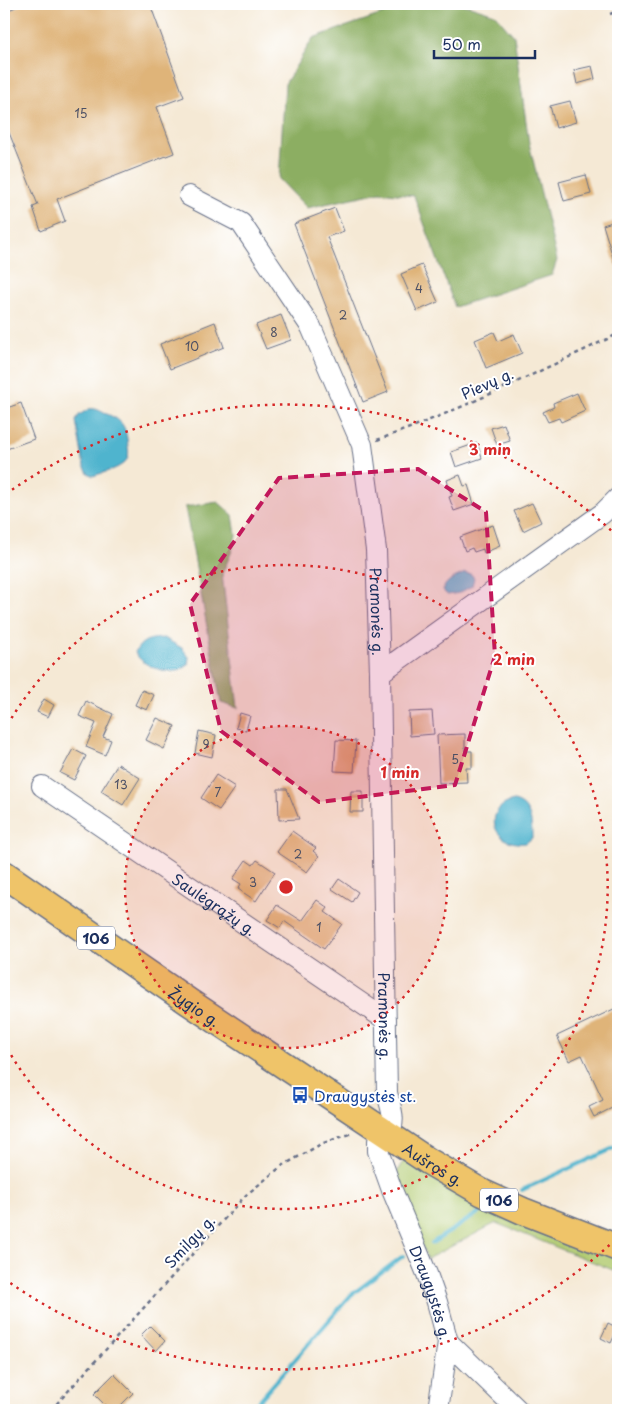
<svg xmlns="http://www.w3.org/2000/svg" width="622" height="1414" viewBox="0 0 622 1414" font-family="'Playpen Sans',sans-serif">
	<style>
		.green { fill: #b1ca70; stroke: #667c67 }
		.forest { fill: #8cae62; stroke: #546e60 }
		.water { fill: #4fb4ce; stroke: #357296 }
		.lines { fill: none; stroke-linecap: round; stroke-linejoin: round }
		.stream { stroke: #4fb4ce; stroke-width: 4 }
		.building { fill: #dfb479 }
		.minor-casing { stroke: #677088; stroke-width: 22 }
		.major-casing { stroke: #677088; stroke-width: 29 }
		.path { stroke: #677088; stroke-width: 2.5; stroke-dasharray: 4 4; stroke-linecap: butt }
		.minor { stroke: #fff; stroke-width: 20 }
		.major { stroke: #efc469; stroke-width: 26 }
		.marked { fill: #c2185b; fill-opacity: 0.2; stroke: #c2185b; stroke-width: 4; stroke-dasharray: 10 6; stroke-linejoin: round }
		.ring { fill: none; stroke: #d62828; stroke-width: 2.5; stroke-dasharray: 2.5 5 }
		.labels { text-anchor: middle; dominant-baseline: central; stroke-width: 4; stroke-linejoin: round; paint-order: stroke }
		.number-label { font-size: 12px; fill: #4c5065 }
		.shield { fill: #fff; stroke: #5f6d8e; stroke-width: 1 }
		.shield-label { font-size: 14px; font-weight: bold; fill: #1b2f5e }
		.street-label { font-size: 15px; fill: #1b2f5e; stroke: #fff }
		.transit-label { font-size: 15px; fill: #164399; stroke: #fff; text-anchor: start }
		.centre { fill: #d62828; stroke: #fff; stroke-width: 2.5 }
		.ring-label { font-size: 15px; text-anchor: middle; font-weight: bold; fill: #d62828; stroke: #fff; stroke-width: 4; stroke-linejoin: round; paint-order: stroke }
	</style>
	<rect width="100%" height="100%" fill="#fff"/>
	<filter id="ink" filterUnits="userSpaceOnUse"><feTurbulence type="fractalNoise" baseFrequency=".02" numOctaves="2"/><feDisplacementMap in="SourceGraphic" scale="10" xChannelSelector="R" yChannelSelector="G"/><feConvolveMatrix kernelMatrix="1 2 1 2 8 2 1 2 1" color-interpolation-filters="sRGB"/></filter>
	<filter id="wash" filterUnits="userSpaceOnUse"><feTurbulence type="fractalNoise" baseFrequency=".0096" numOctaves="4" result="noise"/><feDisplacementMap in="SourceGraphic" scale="20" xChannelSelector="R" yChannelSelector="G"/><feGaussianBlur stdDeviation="1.12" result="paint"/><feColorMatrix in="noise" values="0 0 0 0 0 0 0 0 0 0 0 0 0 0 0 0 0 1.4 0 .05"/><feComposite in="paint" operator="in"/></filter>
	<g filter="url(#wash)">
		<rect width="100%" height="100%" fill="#f5e9d5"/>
		<path class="green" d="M404,1161H411L618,1257V1272L496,1223L427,1259L396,1178C397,1172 399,1166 404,1161Z"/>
		<g class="forest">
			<polygon points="411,4 459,4 470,6 495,14 514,36 529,143 557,260 552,275 455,307 414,196 380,192 307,208 279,179 285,84 313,38"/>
			<polygon points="218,502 233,515 236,535 232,551 222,574 238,708 221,703 185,507"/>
		</g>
		<g class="water">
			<path d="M89,409C95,408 99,410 104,413C124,420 126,427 128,447C129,452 129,458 125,462C117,470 104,472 93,476L88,473L84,466L76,421L79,415Z"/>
			<path d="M465,573L471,574L474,578L472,586L459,593L448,595L445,593L443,589C447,579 457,577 465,573Z"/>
			<path d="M164,638L182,648L189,657L188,665C184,667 181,670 177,671C164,673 140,665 135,652C143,639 150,639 164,638Z"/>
			<path d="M514,801C531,805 532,823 532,838L526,843C491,847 482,807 514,801Z"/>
		</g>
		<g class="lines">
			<g class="stream">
				<polyline points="522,1190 618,1146"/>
				<polyline points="432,1243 486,1208"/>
				<polyline points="251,1410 351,1295 403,1256"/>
			</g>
		</g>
		<g id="blocks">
			<g class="building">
				<polygon points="23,4 150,4 184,97 157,107 174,153 57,199 65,221 41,231 33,207 38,205 4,120 4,12"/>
				<polygon points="592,66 595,79 577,84 574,70"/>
				<polygon points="570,101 576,122 556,128 550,106"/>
				<polygon points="586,175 591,194 564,201 559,182"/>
				<polygon points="335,208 344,231 327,237 388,392 363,402 294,224"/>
				<polygon points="618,220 618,266 616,267 603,225"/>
				<polygon points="422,265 438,302 417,311 401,274"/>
				<polygon points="281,315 291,340 266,349 256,325"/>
				<polygon points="215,322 224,347 170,369 160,344"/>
				<polygon points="494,332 498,341 514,334 522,353 486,368 475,340"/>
				<polygon points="577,393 585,411 561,422 559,418 548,422 543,412 554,407 553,403"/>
				<polygon points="21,403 34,439 4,450 4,409"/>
				<polygon points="504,424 510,441 497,445 491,428"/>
				<polygon points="477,443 482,458 456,467 451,452"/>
				<polygon points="460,475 464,486 468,485 474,504 454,511 449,497 452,496 447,480"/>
				<polygon points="532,503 541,522 523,531 514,511"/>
				<polygon points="493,525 500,546 484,553 483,549 474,552 472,548 465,551 460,537"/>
				<polygon points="142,690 154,695 147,710 135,705"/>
				<polygon points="44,699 54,705 48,717 37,712"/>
				<polygon points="86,701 113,714 103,737 111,740 105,755 86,747 96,723 79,716"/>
				<polygon points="432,711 434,734 410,736 409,712"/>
				<polygon points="240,713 250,716 246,730 236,728"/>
				<polygon points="157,718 175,726 164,749 146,740"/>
				<polygon points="199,731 216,735 212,757 195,753"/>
				<polygon points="465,734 465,751 472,751 472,768 466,768 467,782 439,783 437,735"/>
				<polygon points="336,740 356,741 354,772 334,771"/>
				<polygon points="73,749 86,756 74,780 60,773"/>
				<polygon points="118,764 140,778 123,805 101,791"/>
				<polygon points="216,775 235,787 219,810 201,798"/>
				<polygon points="278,789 287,789 299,819 279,820"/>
				<polygon points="351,791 363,791 363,812 350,812"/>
				<polygon points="292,831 316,848 313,851 319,856 307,872 277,852"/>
				<polygon points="246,860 253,865 257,860 275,872 256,901 238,889 241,884 233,879"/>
				<polygon points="339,879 358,892 352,902 332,889"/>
				<polygon points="317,900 328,908 325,912 342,924 324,949 284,921 280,928 267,920 277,905 302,921"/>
				<polygon points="618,1007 618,1105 594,1117 589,1107 603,1100 582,1055 569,1061 557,1036"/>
				<polygon points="608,1323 618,1328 611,1343 601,1338"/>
				<polygon points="150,1326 165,1341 156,1351 141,1335"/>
				<polygon points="114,1374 133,1393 116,1410 110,1410 94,1394"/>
			</g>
		</g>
	</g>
	<g filter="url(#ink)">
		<use href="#blocks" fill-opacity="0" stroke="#677088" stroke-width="1"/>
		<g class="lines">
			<g class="minor-casing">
				<g id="minor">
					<path id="s1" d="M189,196L241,223L311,327L362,445L376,550L380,673L387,1093C391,1109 397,1120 388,1136"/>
					<polyline points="380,673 603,513 618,498"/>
					<path id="s2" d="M42,786L386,1020"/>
					<path id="s3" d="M382,1132L378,1141V1151L392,1190L427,1274L437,1302L448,1342L438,1410"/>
					<polyline points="448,1342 518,1410"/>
				</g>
			</g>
			<g class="major-casing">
				<g id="major">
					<path id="s4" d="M4,874L189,1002L428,1161L483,1193L523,1211L618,1248"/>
				</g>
			</g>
			<g class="path">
				<polyline points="610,14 618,11"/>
				<path d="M377,440C460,411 539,371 618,334"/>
				<polyline points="51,1410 246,1195 282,1166 323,1143 353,1133"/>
			</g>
			<use href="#minor" class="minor"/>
			<use href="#major" class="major"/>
		</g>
	</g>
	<path class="marked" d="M418,469L486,512L495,656L455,785L319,802L221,731L190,604L279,478Z"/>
	<circle cx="286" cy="887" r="161" fill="#d62828" fill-opacity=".12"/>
	<g class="ring">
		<circle cx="286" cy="887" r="161"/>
		<path d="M4 731A322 322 0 1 1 4 1043"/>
		<path d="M615 1240A483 483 0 0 1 6 1280M6 494A483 483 0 0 1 615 534"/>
	</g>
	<defs>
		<g id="bus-bare" transform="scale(1.35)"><path d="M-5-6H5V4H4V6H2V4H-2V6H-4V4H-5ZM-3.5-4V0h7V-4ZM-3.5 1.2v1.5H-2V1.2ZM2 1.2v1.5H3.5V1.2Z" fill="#1a4fb4" stroke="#fff" stroke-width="2.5" paint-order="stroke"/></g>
	</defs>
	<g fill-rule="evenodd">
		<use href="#bus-bare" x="300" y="1095"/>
	</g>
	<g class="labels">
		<g class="number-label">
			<text x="81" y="113">15</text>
			<text x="419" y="288">4</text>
			<text x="343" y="315">2</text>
			<text x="274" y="332">8</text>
			<text x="192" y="346">10</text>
			<text x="206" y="744">9</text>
			<text x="455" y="759">5</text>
			<text x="121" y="784">13</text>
			<text x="218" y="792">7</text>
			<text x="298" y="854">2</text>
			<text x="253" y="882">3</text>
			<text x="319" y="927">1</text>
		</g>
		<g class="shield">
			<rect x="77" y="926.5" width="38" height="23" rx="4"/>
			<rect x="480" y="1188.5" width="38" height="23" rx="4"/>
		</g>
		<g class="shield-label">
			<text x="96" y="938">106</text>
			<text x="499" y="1200">106</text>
		</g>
		<g class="street-label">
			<text transform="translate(487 383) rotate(-24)">Pievų g.</text>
			<text stroke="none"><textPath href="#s1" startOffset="480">Pramonės g.</textPath></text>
			<text stroke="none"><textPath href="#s2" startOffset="209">Saulėgrąžų g.</textPath></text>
			<text stroke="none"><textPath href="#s4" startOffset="232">Žygio g.</textPath></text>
			<text stroke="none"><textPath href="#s1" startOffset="885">Pramonės g.</textPath></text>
			<text stroke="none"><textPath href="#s4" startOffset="518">Aušros g.</textPath></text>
			<text transform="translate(189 1241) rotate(-47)">Smilgų g.</text>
			<text stroke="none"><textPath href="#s3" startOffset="171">Draugystės g.</textPath></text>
		</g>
		<g class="transit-label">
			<text x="314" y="1095">Draugystės st.</text>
		</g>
	</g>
	<circle cx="286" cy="887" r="8" class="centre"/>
	<g class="ring-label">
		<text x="490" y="455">3 min</text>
		<text x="514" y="665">2 min</text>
		<text x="400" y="778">1 min</text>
	</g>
	<rect width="622" height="1414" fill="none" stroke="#fff" stroke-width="20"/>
	<path d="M434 50v8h101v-8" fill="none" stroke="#1b2f5e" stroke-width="2.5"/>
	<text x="442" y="50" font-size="15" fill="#1b2f5e" stroke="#ffffff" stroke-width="4" paint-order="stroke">50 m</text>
</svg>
